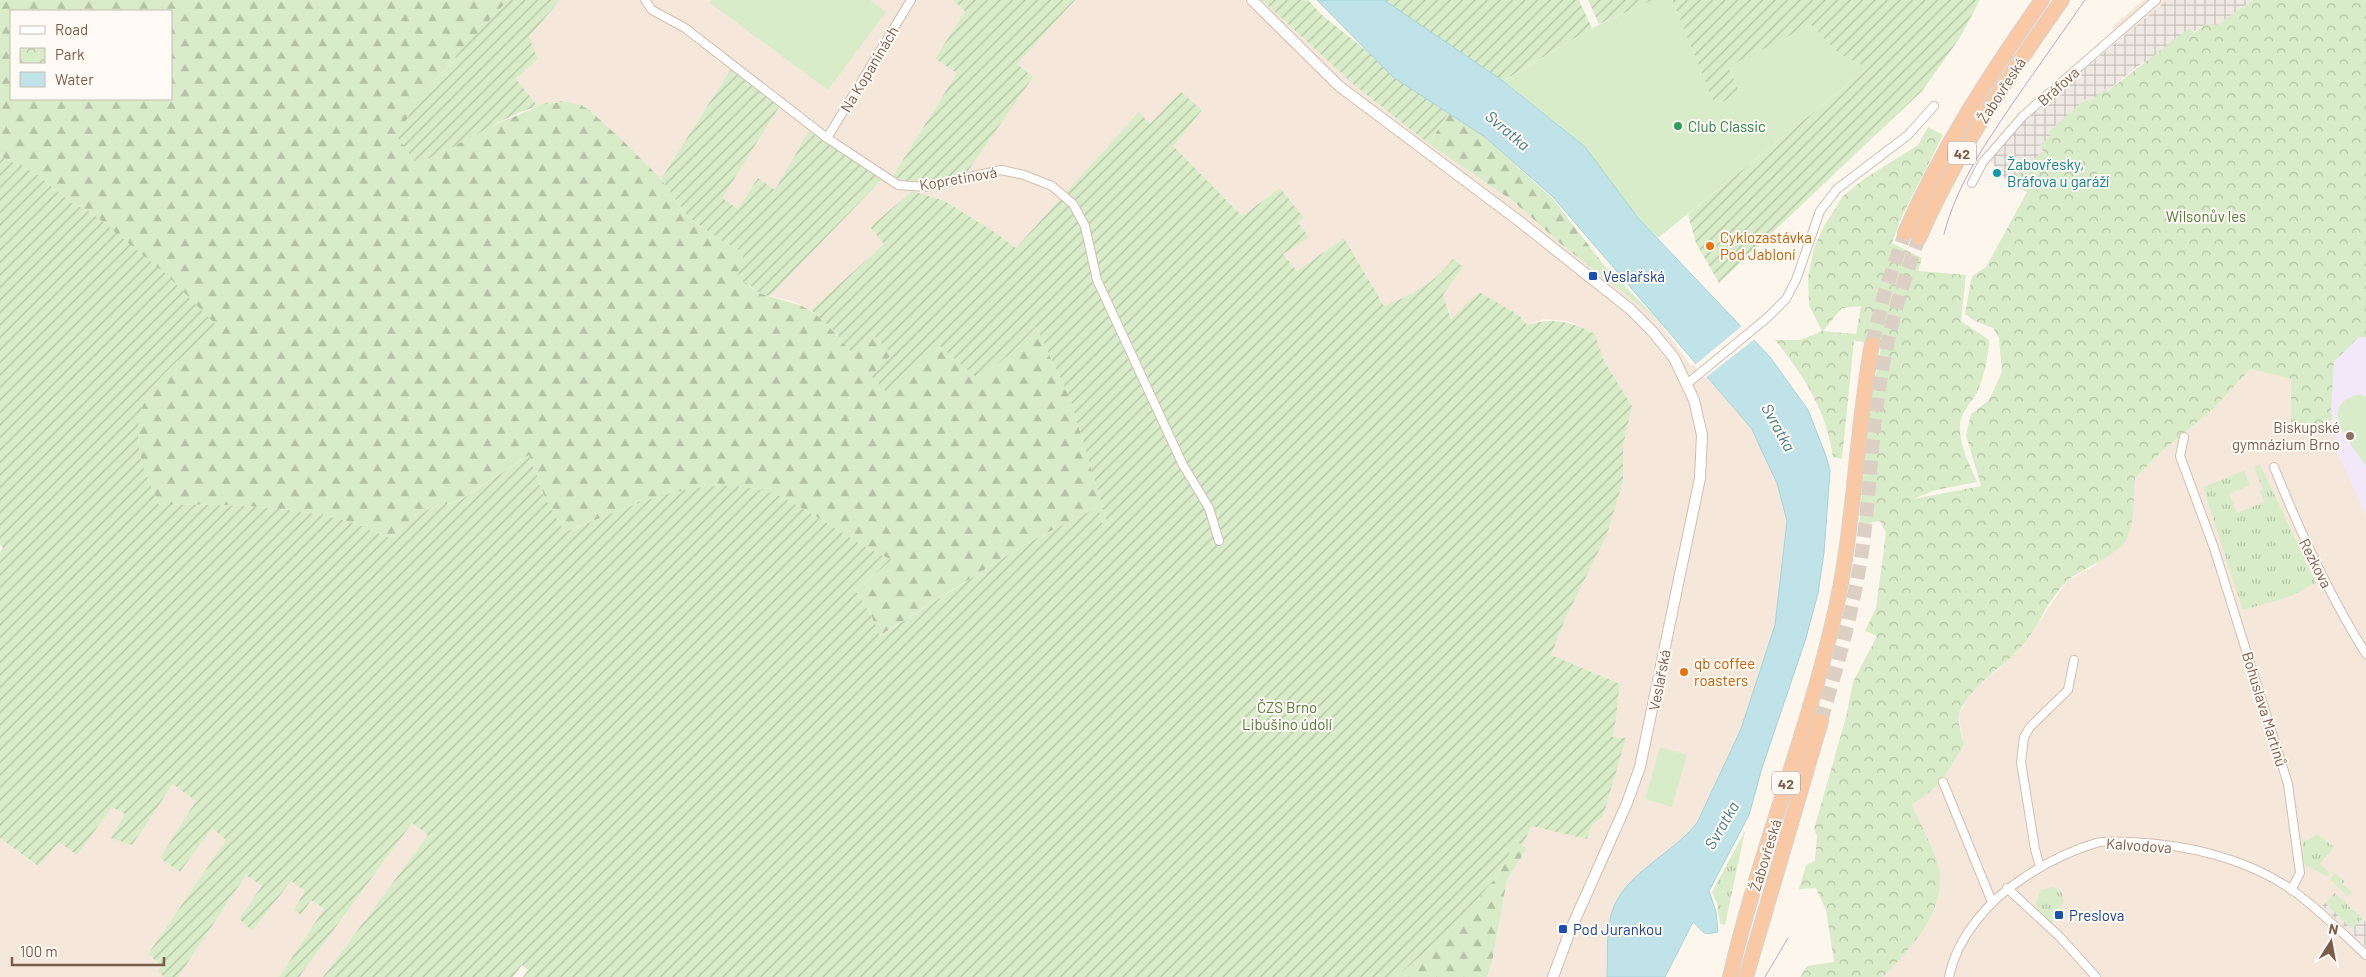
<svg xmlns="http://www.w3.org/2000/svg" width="2366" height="977" viewBox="0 0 2366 977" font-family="Barlow,sans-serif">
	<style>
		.residential { fill: #f5e8da }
		.industrial { fill: url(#industrial-grid) }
		.education { fill: #f3e8fa }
		.grass { fill: url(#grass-tufts) }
		.forest { fill: url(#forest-firs); fill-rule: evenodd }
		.park { fill: url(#park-crowns); fill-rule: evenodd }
		.garden { fill: url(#garden-furrows) }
		.pitch { fill: #d8ecc9 }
		.water { fill: #bfe3e8; stroke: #a5d3da }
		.pier { fill: #fdf6ec }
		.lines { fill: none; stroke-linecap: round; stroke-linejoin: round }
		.trunk-tunnel { stroke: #dcd0c4; stroke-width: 14; stroke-dasharray: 14 7; stroke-linecap: butt }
		.minor-casing { stroke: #d1beb0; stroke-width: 10 }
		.tertiary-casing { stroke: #d1beb0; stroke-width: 12 }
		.trunk-casing { stroke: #dad1cd; stroke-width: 16 }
		.minor { stroke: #fff; stroke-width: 8 }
		.tertiary { stroke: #fff; stroke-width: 10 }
		.trunk { stroke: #f9c8a4; stroke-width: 14 }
		.tram { stroke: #b9a8c9; stroke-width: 1 }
		.leisure-dot { fill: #2e9e5b; stroke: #fffaf3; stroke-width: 2 }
		.culture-dot { fill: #0f9aa8; stroke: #fffaf3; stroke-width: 2 }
		.food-dot { fill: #e8710a; stroke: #fffaf3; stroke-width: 2 }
		.transit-dot { fill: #1a4fb4; stroke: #fffaf3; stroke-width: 2 }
		.education-dot { fill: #8d6e63; stroke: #fffaf3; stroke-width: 2 }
		.labels { text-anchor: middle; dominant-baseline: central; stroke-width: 4; stroke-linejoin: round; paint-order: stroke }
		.shield { fill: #fffaf3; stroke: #a28b7f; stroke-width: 1 }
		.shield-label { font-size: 14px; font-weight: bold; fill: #7a5c4d }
		.street-label { font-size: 15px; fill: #7a5c4d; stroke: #fffaf3 }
		.leisure-label { font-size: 15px; fill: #27864d; stroke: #fffaf3; text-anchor: start }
		.culture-label { font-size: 15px; fill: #0d838f; stroke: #fffaf3; text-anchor: start }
		.park-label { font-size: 15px; fill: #537a41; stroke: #fffaf3 }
		.food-label { font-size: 15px; fill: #c56008; stroke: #fffaf3; text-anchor: start }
		.transit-label { font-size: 15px; fill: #164399; stroke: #fffaf3; text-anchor: start }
		.education-label { font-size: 15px; fill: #785e54; stroke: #fffaf3; text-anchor: end }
		.water-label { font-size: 16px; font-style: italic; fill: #437c86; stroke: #fffaf3 }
	</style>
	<defs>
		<pattern id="industrial-grid" width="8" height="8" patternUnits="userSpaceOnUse" patternTransform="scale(1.25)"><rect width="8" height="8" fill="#efe9e4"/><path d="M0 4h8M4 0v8" fill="none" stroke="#c7c0bb"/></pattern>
		<pattern id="grass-tufts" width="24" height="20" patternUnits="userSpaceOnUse" patternTransform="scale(1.25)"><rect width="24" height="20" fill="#d8ecc9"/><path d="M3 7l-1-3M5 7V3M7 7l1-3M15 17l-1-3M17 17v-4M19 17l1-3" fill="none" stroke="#b4c2a5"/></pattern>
		<pattern id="forest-firs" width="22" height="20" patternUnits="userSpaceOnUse" patternTransform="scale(1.25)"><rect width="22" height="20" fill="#d8ecc9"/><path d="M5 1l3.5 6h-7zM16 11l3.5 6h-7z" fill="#b4c2a5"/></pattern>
		<pattern id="park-crowns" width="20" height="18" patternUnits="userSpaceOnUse" patternTransform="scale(1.25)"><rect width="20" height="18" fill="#d8ecc9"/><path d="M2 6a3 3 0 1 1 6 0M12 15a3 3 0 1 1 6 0" fill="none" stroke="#b4c2a5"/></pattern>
		<pattern id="garden-furrows" width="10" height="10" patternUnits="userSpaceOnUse" patternTransform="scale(1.25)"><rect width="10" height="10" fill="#d8ecc9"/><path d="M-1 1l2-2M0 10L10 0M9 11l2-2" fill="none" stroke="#b4c2a5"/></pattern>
	</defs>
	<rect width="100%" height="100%" fill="#fdf6ec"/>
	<g class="residential">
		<polygon points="560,0 953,0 966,11 935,59 957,73 893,176 1033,77 1017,64 1075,0 1262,0 1353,84 1429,144 1513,201 1561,244 1658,320 1691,366 1697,365 1752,429 1777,483 1787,521 1775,625 1741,729 1697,823 1688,835 1623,892 1611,915 1607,977 1487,977 1492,962 1507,880 1527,848 1523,845 1531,826 1587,838 1592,825 1603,816 1625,738 1612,737 1616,724 1614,717 1620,684 1550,655 1623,481 1623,446 1632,406 1604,361 1595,334 1568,321 1544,319 1527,325 1519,315 1479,292 1452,320 1443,295 1463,267 1439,276 1415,294 1384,306 1344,238 1297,271 1283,254 1298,223 1303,219 1279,189 1242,216 1139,113 1016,248 996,233 945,201 912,191 870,227 884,244 811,310 791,301 770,296 881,180 868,166 775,191 738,209 721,198 781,104 732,67 661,179 587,107 545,103 537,105 516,79 538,59 529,37"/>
		<polygon points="2144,0 2167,0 2125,35 2112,27"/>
		<polygon points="2366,337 2366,922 2335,893 2322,906 2366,946 2366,977 1883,977 1908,950 1936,908 1938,865 1912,805 1941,783 1964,744 1958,716 1971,692 2000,668 2041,619 2067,581 2096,565 2134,505 2135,478 2160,453 2214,408 2246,371 2250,369 2291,379 2291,428"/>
		<polygon points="173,783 197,801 160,858 212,827 227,840 148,954 163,966 158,971 164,977 0,977 0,838 37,866 59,842 112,807 125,814"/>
		<polygon points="412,823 428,835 323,977 299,977"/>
		<polygon points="246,875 262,886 239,919 252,930 291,880 306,891 294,910 311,900 324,910 279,977 178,977"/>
	</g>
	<g class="industrial">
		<polygon points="2167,0 2253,0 2217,25 2206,24 2135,68 2107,91 2105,89 2089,102 2086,99 2048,132 2051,136 2043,151 2009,183 1984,153"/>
		<polygon points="2335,893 2366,922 2366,946 2322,906"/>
	</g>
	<polygon class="education" points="2359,337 2366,337 2366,516 2337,452 2331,408 2334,362"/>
	<g class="grass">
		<polygon points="2260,464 2316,583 2289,597 2243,610 2203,487 2244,471 2250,485 2229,494 2237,513 2264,502 2260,491 2263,490 2254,467"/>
		<polygon points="1745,831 1725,925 1720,924 1717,903 1712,892"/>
		<polygon points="2317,834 2334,847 2320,864 2330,873 2327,877 2304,864 2302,839 2306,841"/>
		<polygon points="2335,873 2345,881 2342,884 2352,892 2348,897 2330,879"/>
		<polygon points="2053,887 2061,891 2064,900 2055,921 2052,923 2041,913 2036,903 2041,890"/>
		<polygon points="2335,893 2362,919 2352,929 2325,903"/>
	</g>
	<g class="forest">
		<path d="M0,0H508L506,2L508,7L428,87L427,160L480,131L544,104L567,102L586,107L622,140L661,179L688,217L719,239L744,253C745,261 744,272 746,280C752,299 795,299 811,311C827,322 839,338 852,353L871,333L892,354L938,344L1011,353L1036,327L1070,398L1108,525L1103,526L1098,507L1024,545L879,636L871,615L855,590L892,560C863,547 837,529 810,513C800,508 790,500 780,496C707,468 633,506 565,532L545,498L529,455L458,501L430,508L390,538C376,533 362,525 347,521C287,505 221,504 159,505C152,487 141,466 139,446C130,388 180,360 219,328L92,213L72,203L35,173L0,156ZM11,11H171V99H11Z"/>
		<polygon points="1448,113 1485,137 1553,199 1604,265 1658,320 1561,244 1513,201 1429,144"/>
		<polygon points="1515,841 1527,848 1507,880 1492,962 1487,977 1396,977 1447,934 1499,874"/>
	</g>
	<path class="park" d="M2253,0H2366V337H2359L2334,362L2331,408L2332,420L2312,429L2291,428V379L2250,369L2214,408L2160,453L2135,478C2134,497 2135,520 2127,538C2121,554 2078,570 2066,582C2049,599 2040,623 2025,642C2005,668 1971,683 1959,714C1957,722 1962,736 1964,744L1941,783L1912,805C1920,824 1932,845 1938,865C1949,909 1911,948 1883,977H1800L1807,966L1834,962L1826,910L1816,888L1799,889L1806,865L1815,861L1817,836L1814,829L1846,717L1853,682L1877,636L1865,631L1876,608L1886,533L1880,521L1859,525L1869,410L1881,347L1854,340L1842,459L1833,457C1827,412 1803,374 1775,340H1801L1822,331L1809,305L1808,277L1814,248L1824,226L1843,196L1864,179L1918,145L1928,127L1943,135L1902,216L1892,243L1922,258L1918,271L1966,275L1961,321L1989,340C1989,354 1983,384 1975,396C1969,405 1960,414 1960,426C1959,445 1970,465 1977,482L1936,490L1913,499L1981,486L1966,435L1971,414L1989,400L2002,372L1999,338L1993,328L1975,321L1965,314L1972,276L1986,267L2027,192L2009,183L2043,151L2039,145L2051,136L2048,132L2086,99L2089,102L2105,89L2108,91L2184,32L2190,29L2194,33L2206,24L2217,25ZM1861,306L1856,334L1823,331L1842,308Z"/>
	<g class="garden">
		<path d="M508,0H560L529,37L538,59L516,79L537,105C564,98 581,99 600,121C595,117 591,110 586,107C542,82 459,152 416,163L396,135L428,87L456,59L455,57Z"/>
		<path d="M953,0H1075L1017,64L1033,77L965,175C941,180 916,189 893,176L957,73L935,59L965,11Z"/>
		<polygon points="1262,0 1308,0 1322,15 1374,57 1393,77 1448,113 1429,144 1353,84"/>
		<polygon points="1384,0 1579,0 1592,28 1503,81"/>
		<polygon points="1588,0 1654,0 1599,24"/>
		<polygon points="1672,0 1980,0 1959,39 1922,91 1719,283 1696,243 1688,214 1868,68 1839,54 1811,25 1729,67 1740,93 1715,106"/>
		<path d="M732,67L781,104L722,198L738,209L758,178L775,190L810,129L868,166L881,180L770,296C751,293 754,283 737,280L744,253L719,239L688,217L661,179Z"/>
		<path d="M1181,92L1202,110L1173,146L1242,216L1280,188L1304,218L1298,223L1309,237L1283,254L1297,271L1344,238L1384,306C1414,294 1432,285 1453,259L1463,267L1443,295L1451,319L1479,292L1519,315L1527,325C1552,317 1572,321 1595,334L1604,361L1632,406L1623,446V481L1607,534L1565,619L1551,655L1620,684C1617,700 1617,723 1612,737L1626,738L1603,816L1592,825L1587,839L1531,826L1523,845L1515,842L1499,874L1447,934L1396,977H523L528,970L522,965L513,977H323L428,835L412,823L299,977H279L324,909L311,900L301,915L294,910L305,891L291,881L252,931L239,919L262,886L246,875L178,977H164L158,971L162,966L148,954L226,840L212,828L180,872L160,858L196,801L173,784L132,845L111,838L125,814L112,807L77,855L59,842L38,866L0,838V552L3,547L0,545V156L35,173L72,203L92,213L166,274L219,328C180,360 130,388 139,446C141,466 152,487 159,505C221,504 287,505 347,521C362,525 376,533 390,538L430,508L459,501L529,455L545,498L565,532C634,506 705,467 780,496C790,500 800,508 810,513C837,529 863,547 892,560L855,590L871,615L880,636L1024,545L1098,507L1103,526L1108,525L1070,398L1036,327L1011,353L978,379L938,344L887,392L871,376L892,354L871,333L852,353L833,330L811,310L884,244L870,227L912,191L945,201L996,233L1016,248L1139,112L1150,124Z"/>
	</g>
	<g class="pitch">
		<polygon points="712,0 870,0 886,12 828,90 710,3"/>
		<polygon points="1652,0 1672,0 1715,105 1740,93 1729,66 1811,25 1839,54 1868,68 1658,238 1638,218 1585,147 1504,81 1592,28"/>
		<path d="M2360,394L2366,397V466C2351,442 2314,406 2360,394Z"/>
		<polygon points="1660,747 1687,755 1672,807 1645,799"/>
	</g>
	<path class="water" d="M1317,0H1384L1503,81L1585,147L1638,218L1770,357L1808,410L1826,456L1830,471L1824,553L1818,593L1806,638L1762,768L1749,815L1709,891L1716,912L1718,932C1700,936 1705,932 1693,922L1665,977H1607C1608,957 1606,934 1611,915C1622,874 1672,855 1697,823L1741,729L1775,625L1787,521L1777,483L1760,447L1752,429L1553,197L1485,137L1393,77Z"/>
	<polygon class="pier" points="1743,325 1756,338 1705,378 1695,367 1696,364"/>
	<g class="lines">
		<g class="trunk-tunnel">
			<polyline points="1872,344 1885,291 1905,233"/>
			<path d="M1821,721C1837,667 1852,614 1861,558C1869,507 1870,455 1877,403C1884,347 1899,291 1919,238"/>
		</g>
		<g class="minor-casing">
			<g id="minor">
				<polyline points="645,0 652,10 685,28 827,138 898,185 926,187 1001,170 1024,175 1052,186 1073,204 1085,226 1097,280 1183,465 1209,508 1219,541"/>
				<polyline points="827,138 911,0"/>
				<polyline points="1972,183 1983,162 2023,116 2156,0"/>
				<polyline points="1688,383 1767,318 1786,299 1796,280 1820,211 1837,189 1908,135 1934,106"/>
				<polyline points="2184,437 2180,456 2214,548 2288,784 2300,873 2291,890"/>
				<path d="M2274,467C2300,532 2329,595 2366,654"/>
				<polyline points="1943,782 1992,902"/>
				<polyline points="2040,867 2035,849 2021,762 2024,737 2030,727 2068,690 2074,660"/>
				<polyline points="2007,888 2060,937 2096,977"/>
				<path d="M1949,977C1957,937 1989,900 2022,879C2045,863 2070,851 2096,843C2107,840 2119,842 2130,842C2185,844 2246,858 2292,890C2319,909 2342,933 2366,955"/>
			</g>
		</g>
		<g class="tertiary-casing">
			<polyline id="tertiary" points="1252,0 1339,86 1519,221 1630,309 1652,331 1674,358 1694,400 1702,435 1700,478 1640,767 1627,803 1570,931 1553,977"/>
		</g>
		<g class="trunk-casing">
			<g id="trunk">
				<path d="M1905,233C1941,149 1990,74 2042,0"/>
				<path d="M1919,238C1956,153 2009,75 2062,0"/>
				<path d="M1730,977C1758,857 1805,741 1833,621C1855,530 1855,436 1872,344"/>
				<polyline points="1746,977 1821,721"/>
			</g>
		</g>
		<use href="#minor" class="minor"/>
		<use href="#tertiary" class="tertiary"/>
		<use href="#trunk" class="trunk"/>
		<g class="tram">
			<path d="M1944,234C1957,183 1988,140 2017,97C2040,65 2062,32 2085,0"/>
			<polyline points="1765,977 1788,938"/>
		</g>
	</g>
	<circle class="leisure-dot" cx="1678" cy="126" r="5"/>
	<circle class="culture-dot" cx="1997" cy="173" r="5"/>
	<g class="food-dot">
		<circle cx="1710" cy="246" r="5"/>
		<circle cx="1684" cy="672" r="5"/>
	</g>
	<g class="transit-dot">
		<rect x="1588" y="271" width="10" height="10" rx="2.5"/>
		<rect x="2054" y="910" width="10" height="10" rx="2.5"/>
		<rect x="1558" y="924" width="10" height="10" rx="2.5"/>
	</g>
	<circle class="education-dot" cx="2350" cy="436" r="5"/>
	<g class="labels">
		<g class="shield">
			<rect x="1948" y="141.5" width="28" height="23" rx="4"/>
			<rect x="1772" y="771.5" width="28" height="23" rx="4"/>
		</g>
		<g class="shield-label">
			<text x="1962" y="153">42</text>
			<text x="1786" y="783">42</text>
		</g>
		<g class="street-label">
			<text transform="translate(869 69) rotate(-59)">Na Kopaninách</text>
			<text transform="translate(2058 86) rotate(-42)">Bráfova</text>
			<text transform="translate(2001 90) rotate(-57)">Žabovřeská</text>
			<text transform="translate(958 178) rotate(-10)">Kopretinová</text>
			<text transform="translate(2316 563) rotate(63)">Rezkova</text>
			<text transform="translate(1659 680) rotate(-79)">Veslařská</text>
			<text transform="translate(2265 709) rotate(73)">Bohuslava Martinů</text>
			<text transform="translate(2139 845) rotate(4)">Kalvodova</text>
			<text transform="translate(1765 855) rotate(-73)">Žabovřeská</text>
		</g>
		<g class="leisure-label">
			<text x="1688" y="126">Club Classic</text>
		</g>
		<g class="culture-label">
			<text x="2007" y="164">Žabovřesky,<tspan x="2007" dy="17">Bráfova u garáží</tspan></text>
		</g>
		<g class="park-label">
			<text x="2206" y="216">Wilsonův les</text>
			<text x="1287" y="707">ČZS Brno<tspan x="1287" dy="17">Libušino údolí</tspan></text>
		</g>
		<g class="food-label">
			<text x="1720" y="237">Cyklozastávka<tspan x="1720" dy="17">Pod Jabloní</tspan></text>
			<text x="1694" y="663">qb coffee<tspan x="1694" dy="17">roasters</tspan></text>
		</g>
		<g class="transit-label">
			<text x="1603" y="276">Veslařská</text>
			<text x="2069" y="915">Preslova</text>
			<text x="1573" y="929">Pod Jurankou</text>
		</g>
		<g class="education-label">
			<text x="2340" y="427">Biskupské<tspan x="2340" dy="17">gymnázium Brno</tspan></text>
		</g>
		<g class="water-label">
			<text transform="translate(1508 130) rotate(40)">Svratka</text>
			<text transform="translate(1779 427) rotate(61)">Svratka</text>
			<text transform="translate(1721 825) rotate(-60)">Svratka</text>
		</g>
	</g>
	<rect x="10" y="10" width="162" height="90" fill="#fffaf3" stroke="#cabbb1"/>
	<rect x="20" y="26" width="25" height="8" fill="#ffffff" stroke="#cabbb1"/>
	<text x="55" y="35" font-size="15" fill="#7a5c4d">Road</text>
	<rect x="20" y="48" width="25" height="15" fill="url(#park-crowns)" stroke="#cabbb1"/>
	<text x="55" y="60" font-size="15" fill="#7a5c4d">Park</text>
	<rect x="20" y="72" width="25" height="15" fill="#bfe3e8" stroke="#cabbb1"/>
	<text x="55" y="85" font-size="15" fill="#7a5c4d">Water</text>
	<g transform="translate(2331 942) rotate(11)" stroke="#fffaf3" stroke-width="4" paint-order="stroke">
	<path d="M0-4L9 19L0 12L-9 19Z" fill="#7a5c4d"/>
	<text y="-8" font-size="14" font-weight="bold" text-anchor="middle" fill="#7a5c4d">N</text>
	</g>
	<path d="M12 957v8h152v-8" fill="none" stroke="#7a5c4d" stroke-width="2.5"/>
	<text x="20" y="957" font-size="15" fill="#7a5c4d" stroke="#fffaf3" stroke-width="4" paint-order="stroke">100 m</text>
</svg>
